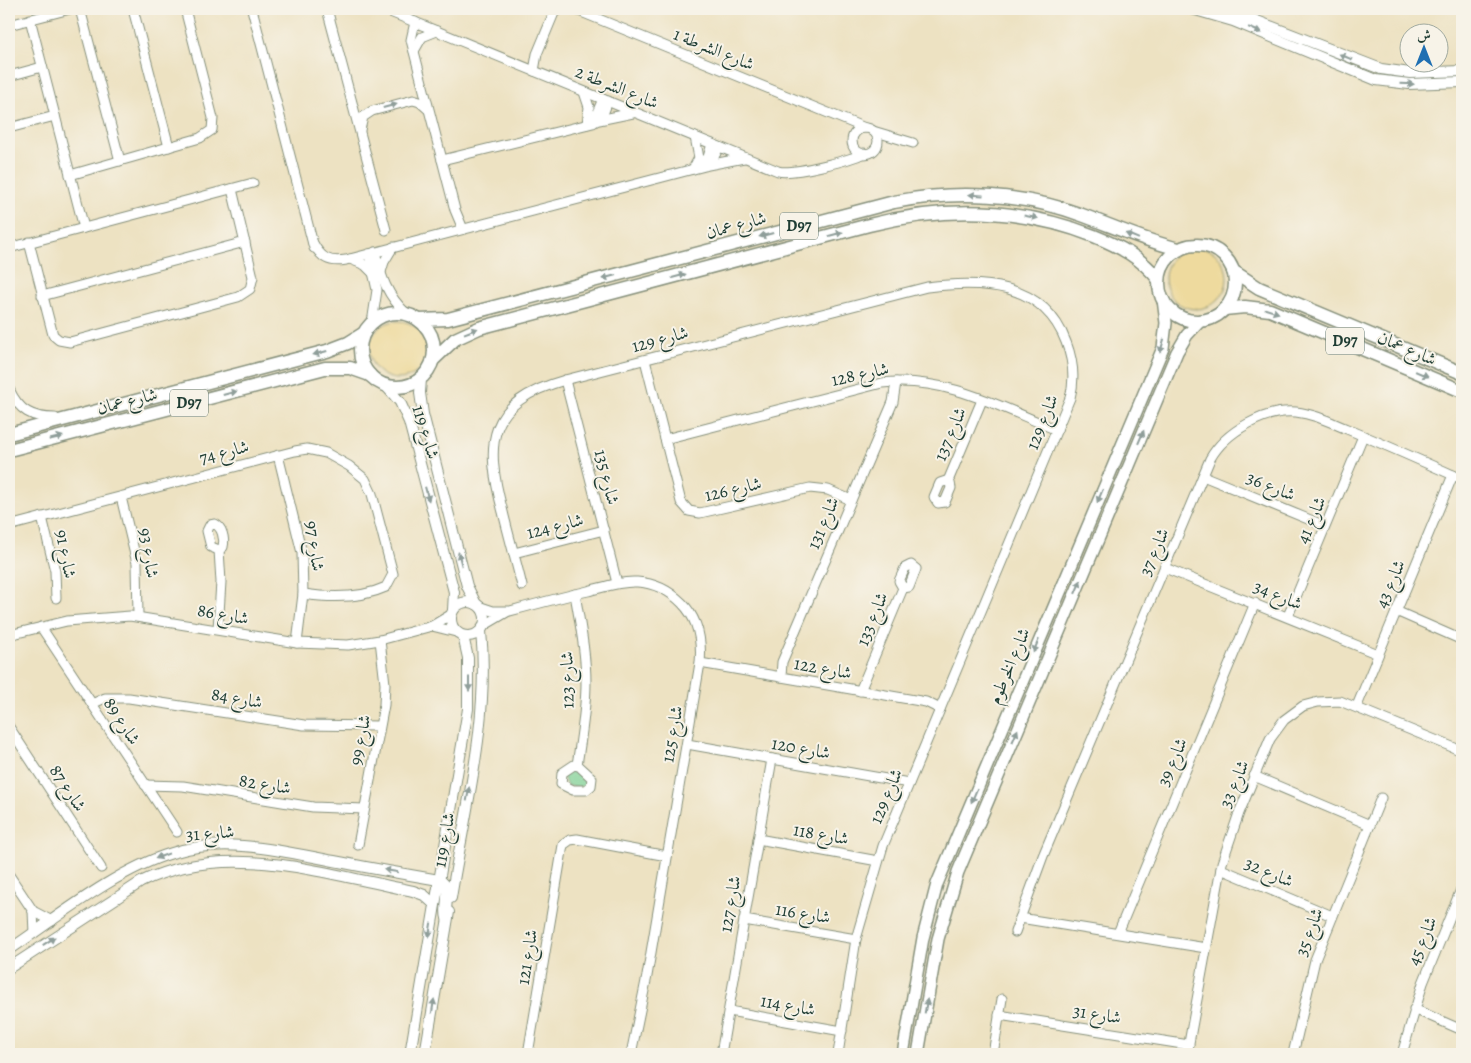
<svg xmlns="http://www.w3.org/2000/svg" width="1471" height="1063" viewBox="0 0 1471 1063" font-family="Alegreya,Amiri,serif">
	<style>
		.green { fill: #7ad094; stroke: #4c8664 }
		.sand { fill: #eeda9e; stroke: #868c69 }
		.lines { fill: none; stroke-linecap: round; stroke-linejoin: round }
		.minor-casing { stroke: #86907b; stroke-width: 11 }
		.tertiary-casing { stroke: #86907b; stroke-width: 12 }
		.secondary-casing { stroke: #86907b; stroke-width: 14 }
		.primary-casing { stroke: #86907b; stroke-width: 15 }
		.minor { stroke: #fff; stroke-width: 9 }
		.tertiary { stroke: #fff; stroke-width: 10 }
		.secondary { stroke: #fff; stroke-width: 11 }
		.primary { stroke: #fff; stroke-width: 12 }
		.oneway { fill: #8f9e9a }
		.labels { text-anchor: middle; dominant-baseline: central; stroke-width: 4; stroke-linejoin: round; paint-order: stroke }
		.shield { fill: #f7f3e8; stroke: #60746a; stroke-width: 1 }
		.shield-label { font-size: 16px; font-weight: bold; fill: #1f3d34 }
		.street-label { font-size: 18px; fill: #1f3d34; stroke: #f7f3e8 }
	</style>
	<rect width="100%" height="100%" fill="#f7f3e8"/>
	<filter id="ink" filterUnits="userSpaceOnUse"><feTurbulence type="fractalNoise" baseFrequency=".02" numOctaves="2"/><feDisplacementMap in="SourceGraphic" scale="10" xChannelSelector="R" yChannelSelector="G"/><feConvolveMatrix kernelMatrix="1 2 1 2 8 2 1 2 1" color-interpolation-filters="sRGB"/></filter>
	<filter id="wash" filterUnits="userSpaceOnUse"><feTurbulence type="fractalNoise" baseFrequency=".0096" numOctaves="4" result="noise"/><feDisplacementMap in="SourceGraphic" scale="20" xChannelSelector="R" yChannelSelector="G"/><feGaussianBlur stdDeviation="1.12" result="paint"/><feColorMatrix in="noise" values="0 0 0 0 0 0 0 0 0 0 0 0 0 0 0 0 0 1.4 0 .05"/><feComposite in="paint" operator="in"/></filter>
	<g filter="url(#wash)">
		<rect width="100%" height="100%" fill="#ede2c2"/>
		<polygon class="green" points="571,769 584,773 589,777 587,787 567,786 562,775"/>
		<g class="sand">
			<circle cx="1196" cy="278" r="31"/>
			<circle cx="398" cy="350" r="29"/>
		</g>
	</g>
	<g filter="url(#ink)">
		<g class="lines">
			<g class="minor-casing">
				<g id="minor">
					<polyline points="80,9 120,161"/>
					<polyline points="133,9 169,147"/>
					<polyline points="252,9 314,248"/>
					<polyline points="327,9 386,230"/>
					<path d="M383,9L778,171C792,175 851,160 864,153"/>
					<polyline points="574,9 865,128"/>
					<polyline points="30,19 84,228"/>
					<polyline points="415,22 411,40 455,210 463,229"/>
					<polyline points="9,25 70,9"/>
					<polyline points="414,51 422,37 437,31"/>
					<polyline points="534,71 537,54 554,13 559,9"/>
					<polyline points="9,76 42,67"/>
					<polyline points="584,92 589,107 587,124"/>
					<polyline points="599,120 633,113"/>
					<polyline points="589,122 596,115 603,99"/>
					<polyline points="9,128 55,116"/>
					<circle cx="865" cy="141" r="13"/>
					<polyline points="360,130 363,117 372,111 413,100 420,102 428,109"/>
					<polyline points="873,131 913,143"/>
					<polyline points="442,160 593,123 602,117 608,101"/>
					<polyline points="708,165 744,158"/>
					<polyline points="701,166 708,157 712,144"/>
					<polyline points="693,169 699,158 695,137"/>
					<polyline points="70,175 200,138 212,130 213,118 185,9"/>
					<polyline points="29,242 53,335 59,340 70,342 238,297 250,289 253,277 232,189"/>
					<path d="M313,243C321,258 329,263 346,260L705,166L712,161L719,147"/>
					<polyline points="9,248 253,183"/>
					<path d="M375,252C381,277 387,296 407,314"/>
					<polyline points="369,254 377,290 372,323"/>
					<polyline points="350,259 365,265 374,274"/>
					<polyline points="381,272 384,262 393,247"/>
					<polyline points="42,296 245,242"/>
					<polyline points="645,360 681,502 689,511 700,513 810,488 828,490 851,500"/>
					<polyline points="565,380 617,583"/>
					<path d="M9,389C19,411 32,418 55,418"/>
					<path d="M665,439L882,383C946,376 1000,407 1057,430"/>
					<polyline points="278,455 302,553 303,594 297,643"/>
					<polyline points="1203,476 1325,526"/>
					<polygon points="946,481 950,483 951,488 945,502 938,503 934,497 940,483"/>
					<polyline points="948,481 982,400"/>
					<polyline points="121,497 137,563 138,616"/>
					<polyline points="42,517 55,571 56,598"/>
					<path d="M215,524C222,527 225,539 223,547L219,550L211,547L207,531L210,525Z"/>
					<path d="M9,526L295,451L307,449L326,453L349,466L365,479L372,494L393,574L386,587C360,599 330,598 303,594"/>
					<polyline points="514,553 604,530"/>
					<polygon points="911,565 916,569 909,587 903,588 899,581 905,568"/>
					<polyline points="1165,568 1378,654"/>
					<path d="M522,586C516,561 509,537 503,512C484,442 487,402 565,380L927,287C981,280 1043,281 1066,342C1073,360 1075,380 1070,398L883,846L856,939L838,1054"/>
					<path d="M575,594C580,624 586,653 586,683C586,711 581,738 577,765"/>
					<path d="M481,607L493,611H510C536,604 562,597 588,591C604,587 621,581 637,582C654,583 670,591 682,603C699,620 702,641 700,663L647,976L631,1054"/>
					<polyline points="1396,611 1462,640"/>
					<polyline points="1288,616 1363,436"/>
					<polyline points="485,625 507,612"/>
					<polyline points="432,626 456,632"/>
					<polyline points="41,627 177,832"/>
					<polyline points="218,629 221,582 219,550"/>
					<polyline points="9,635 67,621 130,616 297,643 348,645 380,640 432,626 452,614"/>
					<polyline points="700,663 926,702 940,709"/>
					<polyline points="781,677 782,662 893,402 896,382"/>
					<polyline points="860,691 903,588"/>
					<polyline points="92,704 105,698 129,698 304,725 379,726"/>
					<polyline points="1357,706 1453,475"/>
					<polyline points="9,727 101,868"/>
					<polyline points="687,744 909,783"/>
					<polygon points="574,765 579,766 592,778 591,786 586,790 573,790 561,784 562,773"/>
					<polyline points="1254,776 1370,825"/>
					<polyline points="145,785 183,786 313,807 364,809"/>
					<polyline points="758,839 878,861"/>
					<polyline points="358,845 384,705 385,684 380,640"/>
					<polyline points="1221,869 1332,916"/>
					<polyline points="9,875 33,911 52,921"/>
					<polyline points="33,911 34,933"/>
					<polyline points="1020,918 1206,948"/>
					<polyline points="744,920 856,939"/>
					<path d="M1015,932L1043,856L1210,459C1225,432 1265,409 1296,412C1314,414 1330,422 1347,429C1386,445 1424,462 1462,479"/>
					<polyline points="1118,933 1255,603"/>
					<polyline points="1414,1009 1462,1030"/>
					<polyline points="729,1011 842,1031"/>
					<polyline points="999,1015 1189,1045"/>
					<polyline points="528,1054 563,845 570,840 577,839 667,856"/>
					<polyline points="721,1054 772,759"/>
					<polyline points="993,1054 1002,999"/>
					<polyline points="1187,1054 1222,863 1239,813 1270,739 1284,720 1303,706 1318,702 1340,701 1462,751"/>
					<polyline points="1293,1054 1315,960 1381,798"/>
					<polyline points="1402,1054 1423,983 1462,887"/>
				</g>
			</g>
			<g class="tertiary-casing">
				<g id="tertiary">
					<polyline points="1192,9 1233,21 1376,80 1409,84 1462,82"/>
					<polyline points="1226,9 1381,69 1410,73 1462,71"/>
					<polyline points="421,379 420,393 423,414 467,586 476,604"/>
					<polyline points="385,385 400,402 409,422 454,592 453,610"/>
					<circle cx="468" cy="619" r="17"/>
					<path d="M451,898C465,810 490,720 481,631"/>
					<path d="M9,950C58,917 116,870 172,853C225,836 281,851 334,861C369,868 404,874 439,880C454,887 443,905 447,918"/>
					<path d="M9,968L141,882C227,840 325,874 413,891L424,895L434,904"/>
					<polyline points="410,1054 468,709 468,658 463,636"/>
					<polyline points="425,1054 449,912"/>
				</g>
			</g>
			<g class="secondary-casing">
				<g id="secondary">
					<polyline points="903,1054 923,938 937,884 1163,348 1166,323 1163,299"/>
					<polyline points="918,1054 938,939 958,872 1177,352 1187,335 1201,320"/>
				</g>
			</g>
			<g class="primary-casing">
				<g id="primary">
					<circle cx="1197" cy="283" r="38"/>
					<polyline points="1233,271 1259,288 1462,373"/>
					<polyline points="1224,309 1245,307 1270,310 1462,391"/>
					<circle cx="397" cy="350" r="37"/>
					<path d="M419,320L448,319L894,202C956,190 1022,193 1082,215C1115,227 1145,241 1179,249"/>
					<path d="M433,360L455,339L479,328L869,225C945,206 1020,207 1094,236C1119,246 1142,258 1159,280"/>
					<polyline points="9,434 327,351 348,343 364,333"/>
					<polyline points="9,450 325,368 350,368 370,375"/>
				</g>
			</g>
			<use href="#minor" class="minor"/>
			<use href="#tertiary" class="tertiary"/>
			<use href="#secondary" class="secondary"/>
			<use href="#primary" class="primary"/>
		</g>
		<defs><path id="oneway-solid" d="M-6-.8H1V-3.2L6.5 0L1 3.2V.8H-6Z" transform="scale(1.25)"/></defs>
		<g class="oneway">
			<use href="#oneway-solid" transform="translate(1255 30) rotate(23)"/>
			<use href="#oneway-solid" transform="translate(1346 57) rotate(-157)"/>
			<use href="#oneway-solid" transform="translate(1407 84) rotate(2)"/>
			<use href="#oneway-solid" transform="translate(390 106) rotate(-15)"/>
			<use href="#oneway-solid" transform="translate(976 195) rotate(-177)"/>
			<use href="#oneway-solid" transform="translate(1031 217) rotate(11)"/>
			<use href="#oneway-solid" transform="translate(836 234) rotate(-15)"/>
			<use href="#oneway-solid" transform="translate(766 235) rotate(165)"/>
			<use href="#oneway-solid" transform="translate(1132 236) rotate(-158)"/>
			<use href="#oneway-solid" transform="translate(679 276) rotate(-15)"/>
			<use href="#oneway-solid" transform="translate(609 277) rotate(165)"/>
			<use href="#oneway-solid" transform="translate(1272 311) rotate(18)"/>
			<use href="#oneway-solid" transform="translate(471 331) rotate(-21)"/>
			<use href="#oneway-solid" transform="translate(1162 346) rotate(107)"/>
			<use href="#oneway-solid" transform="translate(320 353) rotate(165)"/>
			<use href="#oneway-solid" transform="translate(1422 374) rotate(23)"/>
			<use href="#oneway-solid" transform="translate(230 393) rotate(-15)"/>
			<use href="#oneway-solid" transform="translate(1141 437) rotate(-67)"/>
			<use href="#oneway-solid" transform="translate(56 438) rotate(-14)"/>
			<use href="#oneway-solid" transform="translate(427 494) rotate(75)"/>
			<use href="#oneway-solid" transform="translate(1100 496) rotate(113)"/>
			<use href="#oneway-solid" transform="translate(460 559) rotate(-104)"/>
			<use href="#oneway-solid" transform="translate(1078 587) rotate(-67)"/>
			<use href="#oneway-solid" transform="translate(1036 646) rotate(113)"/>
			<use href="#oneway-solid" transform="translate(469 684) rotate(90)"/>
			<use href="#oneway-solid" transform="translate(1015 736) rotate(-67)"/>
			<use href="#oneway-solid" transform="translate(468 794) rotate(-80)"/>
			<use href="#oneway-solid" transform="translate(974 796) rotate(113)"/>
			<use href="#oneway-solid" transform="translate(162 856) rotate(159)"/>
			<use href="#oneway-solid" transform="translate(391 871) rotate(-170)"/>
			<use href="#oneway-solid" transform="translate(430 930) rotate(99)"/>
			<use href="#oneway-solid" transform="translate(49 941) rotate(-33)"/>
			<use href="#oneway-solid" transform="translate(433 1006) rotate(-81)"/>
			<use href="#oneway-solid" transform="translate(926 1006) rotate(-80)"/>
		</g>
	</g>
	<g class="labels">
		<g class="shield">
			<rect x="780" y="212.5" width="38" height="27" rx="4"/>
			<rect x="1326" y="327.5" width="38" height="27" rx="4"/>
			<rect x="170" y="389.5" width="38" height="27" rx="4"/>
		</g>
		<g class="shield-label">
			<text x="799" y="226">D97</text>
			<text x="1345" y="341">D97</text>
			<text x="189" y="403">D97</text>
		</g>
		<g class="street-label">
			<text transform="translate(714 49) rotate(22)">شارع الشرطة 1</text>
			<text transform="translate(617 87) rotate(22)">شارع الشرطة 2</text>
			<text transform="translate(736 225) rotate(-15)">شارع عمان</text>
			<text transform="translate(660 339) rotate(-15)">شارع 129</text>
			<text transform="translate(1407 348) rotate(23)">شارع عمان</text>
			<text transform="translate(860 374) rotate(-12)">شارع 128</text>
			<text transform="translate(127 401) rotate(-14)">شارع عمان</text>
			<text transform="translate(1042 422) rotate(-68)">شارع 129</text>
			<text transform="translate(426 432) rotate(73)">شارع 119</text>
			<text transform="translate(950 434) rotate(-67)">شارع 137</text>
			<text transform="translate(224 452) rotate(-15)">شارع 74</text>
			<text transform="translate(607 477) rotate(76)">شارع 135</text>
			<text transform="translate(1271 486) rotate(22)">شارع 36</text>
			<text transform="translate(733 489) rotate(-13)">شارع 126</text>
			<text transform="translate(1311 520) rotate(-67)">شارع 41</text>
			<text transform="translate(823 523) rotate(-67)">شارع 131</text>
			<text transform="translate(555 526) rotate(-14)">شارع 124</text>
			<text transform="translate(315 546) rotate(82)">شارع 97</text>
			<text transform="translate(1154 552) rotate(-67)">شارع 37</text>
			<text transform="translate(149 553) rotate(81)">شارع 93</text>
			<text transform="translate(66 554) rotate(79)">شارع 91</text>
			<text transform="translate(1390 584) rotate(-67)">شارع 43</text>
			<text transform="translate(1278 595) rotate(22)">شارع 34</text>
			<text transform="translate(223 614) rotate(10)">شارع 86</text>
			<text transform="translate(872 619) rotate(-68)">شارع 133</text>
			<text transform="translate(1009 666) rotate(-67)">شارع الخرطوم</text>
			<text transform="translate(823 668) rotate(10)">شارع 122</text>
			<text transform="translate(567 680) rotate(-91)">شارع 123</text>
			<text transform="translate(237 698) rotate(10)">شارع 84</text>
			<text transform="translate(122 721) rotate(57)">شارع 89</text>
			<text transform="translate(672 734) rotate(-80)">شارع 125</text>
			<text transform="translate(360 740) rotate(-79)">شارع 99</text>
			<text transform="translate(801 748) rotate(10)">شارع 120</text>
			<text transform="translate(1172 762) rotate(-67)">شارع 39</text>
			<text transform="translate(265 784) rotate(9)">شارع 82</text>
			<text transform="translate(1234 784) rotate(-67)">شارع 33</text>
			<text transform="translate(68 788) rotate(57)">شارع 87</text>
			<text transform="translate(886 796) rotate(-67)">شارع 129</text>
			<text transform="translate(210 833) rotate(-4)">شارع 31</text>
			<text transform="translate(821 834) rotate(10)">شارع 118</text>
			<text transform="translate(444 840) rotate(-80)">شارع 119</text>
			<text transform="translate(1269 872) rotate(23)">شارع 32</text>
			<text transform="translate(730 904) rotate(-80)">شارع 127</text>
			<text transform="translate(803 913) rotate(9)">شارع 116</text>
			<text transform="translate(1309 932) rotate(-70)">شارع 35</text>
			<text transform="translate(1422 941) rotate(-68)">شارع 45</text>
			<text transform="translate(527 957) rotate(-81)">شارع 121</text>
			<text transform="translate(788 1005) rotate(10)">شارع 114</text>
			<text transform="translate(1097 1014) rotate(9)">شارع 31</text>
		</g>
	</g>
	<rect width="1471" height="1063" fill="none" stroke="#f7f3e8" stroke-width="30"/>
	<g transform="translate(1424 48)"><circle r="24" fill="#f7f3e8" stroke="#a1aaa0"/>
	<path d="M0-4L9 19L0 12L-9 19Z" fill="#1f6fb2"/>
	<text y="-8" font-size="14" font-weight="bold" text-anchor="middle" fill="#1f3d34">ش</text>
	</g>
</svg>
